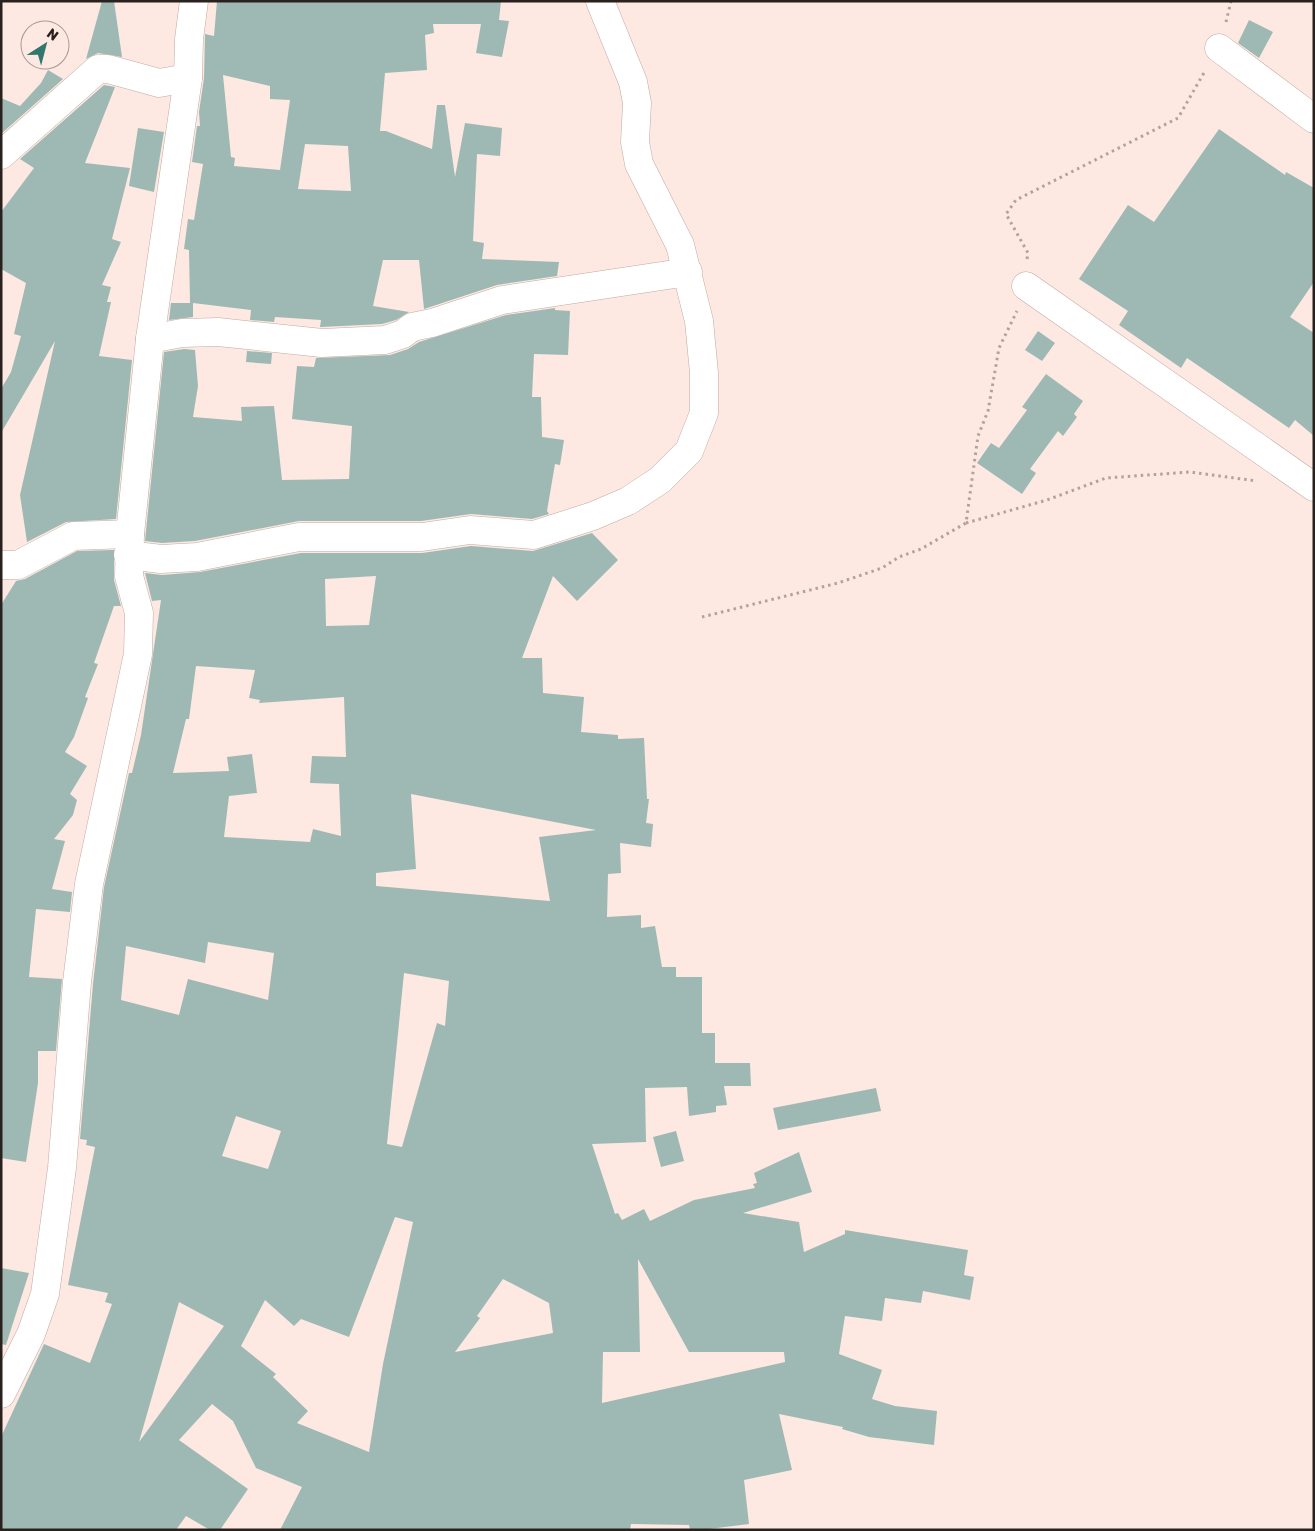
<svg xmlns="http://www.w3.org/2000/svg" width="1315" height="1531" viewBox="0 0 1315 1531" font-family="Rubik,sans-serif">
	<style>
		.building { fill: #9eb9b4; fill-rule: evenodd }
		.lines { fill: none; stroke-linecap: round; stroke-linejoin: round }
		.minor-casing { stroke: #c2aaa2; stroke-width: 29 }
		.path { stroke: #b2a29d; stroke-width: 3; stroke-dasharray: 2.5 4; stroke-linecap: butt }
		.minor { stroke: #fff; stroke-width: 28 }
	</style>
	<rect width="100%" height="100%" fill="#fde9e2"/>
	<g class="building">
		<polygon points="102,1 114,1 122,57 98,53 86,59"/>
		<path d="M217,1H501L499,20L509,21L502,57L476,53L481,24H433L434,33L425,35L427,70L385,73L380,131H386L432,149L437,105H445L455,177L465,123L502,128L500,156L477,154L473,241L484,243L482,259L559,262L557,276L497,285L424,309L419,260H383L373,306L409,312L396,320L382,324L322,327H320L321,320L275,317L274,322L250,320L251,310L193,303V317L169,320L171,303H190L189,250L184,249L188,219L194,220L203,164L192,162L197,126H200L199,112L204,78L205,34L214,36ZM223,75L270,86V99L290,100L280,170L234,166L235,158L231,157ZM305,144L348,146L351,191L298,189Z"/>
		<polygon points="1249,20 1273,32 1259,58 1238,43"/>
		<polygon points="48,70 63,79 1,134 1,98 20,106 41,83"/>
		<polygon points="104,85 115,87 85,163 130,168 112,239 121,242 102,285 111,287 107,302 111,302 99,356 132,360 116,519 66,522 27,542 20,495 55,341 1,433 1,389 11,372 21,336 14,334 26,283 1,269 1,212 34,168 20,159"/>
		<polygon points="138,128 164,132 154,192 129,186"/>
		<polygon points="1219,129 1285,175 1286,172 1314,188 1314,282 1290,317 1314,333 1314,436 1295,420 1289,428 1187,358 1181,368 1119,325 1128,311 1079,279 1128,205 1154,222"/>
		<polygon points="555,308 555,310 570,311 568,355 534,354 532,397 541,397 542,437 564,440 560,465 555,464 547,511 549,514 532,519 471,514 421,521 299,521 195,541 162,543 145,541 164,352 184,349 195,350 198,386 193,417 242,421 241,407 274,406 282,480 349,479 352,426 292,419 297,366 314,367 316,358 390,355 408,349 419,342 506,315"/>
		<polygon points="1038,331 1055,343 1042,361 1025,350"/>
		<polygon points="247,351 272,353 271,364 246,362"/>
		<polygon points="1046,374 1083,401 1074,414 1077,417 1063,436 1058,431 1030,469 1036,473 1022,494 977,463 991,443 999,448 1027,410 1022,407"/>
		<path d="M592,533L618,560L577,601L553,576L522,658H542L543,693L584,697L581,732L618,735V739L644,738L647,799H649L646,823L653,824L651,847L620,843L621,873L608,874L607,917L641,915V928L655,926L662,967H676V977H702V1033H715V1063H750L751,1086H724L727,1105L716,1106V1112L689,1116L687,1087L645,1088L646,1142L592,1144L615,1214L618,1213L622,1220L644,1209L650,1221L694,1200L755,1188L753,1184L757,1183L754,1173L799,1152L812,1192L743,1213L799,1222L804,1252L845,1234V1230L968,1250L964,1275L974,1277L970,1300L923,1291L921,1303L885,1298L882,1321L845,1316L839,1354L882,1370L872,1399L895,1406L937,1411L934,1445L869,1437L842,1429L843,1427L779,1414L792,1470L744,1480L749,1524L701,1530H690L689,1525L631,1524L630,1530H280L302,1487L256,1468L233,1421L212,1404L179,1440L248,1489L220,1530H210L186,1516L176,1530H1V1437L44,1344L90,1363L112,1304L105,1302L108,1293L68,1285L95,1147L86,1145L87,1140L80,1139L93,984L104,887L129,773H132L141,735L161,600L152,601L145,573L162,575L200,572L301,553H422L471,546L533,551ZM376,576L369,625L326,626L325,579ZM196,666L255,670L249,698L260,700L259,703L344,697L346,757L312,756L310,783L339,784L341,836L313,829L310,842L224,837L229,796L257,793L252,754L227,757L229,771L173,773L186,719H189ZM411,794L596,830L539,837L550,901L376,886V873L416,869ZM208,942L274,953L268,1000L188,979L179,1015L121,1000L126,946L205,963ZM404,973L449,981L445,1026L437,1023L402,1147L387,1144ZM236,1116L281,1131L268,1169L222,1156ZM395,1217L413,1222L383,1364L369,1452L297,1423L308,1411L273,1377L276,1374L241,1346L265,1300L294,1326L301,1319L349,1337ZM638,1259L689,1352H784L785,1362L602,1403L603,1352H640ZM503,1279L549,1303L553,1333L455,1352L480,1318L477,1316ZM179,1302L224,1326L139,1442Z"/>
		<polygon points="114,550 114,580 121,606 114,606 94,663 98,664 85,697 88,698 74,737 65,752 87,766 70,794 77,800 73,815 54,839 65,841 52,889 72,892 70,912 36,909 29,977 62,979 56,1051 38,1051 38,1083 26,1162 1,1158 1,605 16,581 25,579 77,551"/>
		<polygon points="876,1088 881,1111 778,1130 773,1108"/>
		<polygon points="676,1131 684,1161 661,1167 653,1137"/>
		<polygon points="1,1268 29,1273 6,1345 1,1344"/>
	</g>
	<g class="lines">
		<g class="minor-casing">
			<g id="minor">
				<polyline points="1219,48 1314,119"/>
				<polyline points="1,155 98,69 108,69 159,83 188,78"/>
				<polyline points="1026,286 1314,487"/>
				<polyline points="150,339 182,333 218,332 322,343 385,340 403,334 412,327 432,323 502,300 688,272"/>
				<polyline points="128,555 161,559 197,557 299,537 422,537 470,530 534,535 593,516 628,501 660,480 689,451 704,413 704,373 699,321 680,245 639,164 635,142 637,103 633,82 600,1"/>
				<polyline points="1,565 18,565 73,536 130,534"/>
				<polyline points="1,1394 31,1334 45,1294 62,1168 77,982 89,884 138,654 139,613 129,576 130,534 150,339 188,78 189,39 194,1"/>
			</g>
		</g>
		<g class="path">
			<polyline points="1226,22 1231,1"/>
			<polyline points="1027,259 1028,253 1006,214 1016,200 1178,118 1205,71"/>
			<polyline points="966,523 1047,500 1106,478 1190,472 1257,481"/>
			<polyline points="702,617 838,583 882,568 899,557 921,549 966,523 978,436 988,411 999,348 1017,311"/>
		</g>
		<use href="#minor" class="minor"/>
	</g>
	<rect width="1315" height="1531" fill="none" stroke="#29211e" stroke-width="5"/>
	<g transform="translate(45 45) rotate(36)"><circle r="24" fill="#fde9e2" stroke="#a89994"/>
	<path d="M0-4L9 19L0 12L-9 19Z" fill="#31776e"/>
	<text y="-8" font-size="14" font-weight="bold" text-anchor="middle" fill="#29211e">N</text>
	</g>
</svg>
